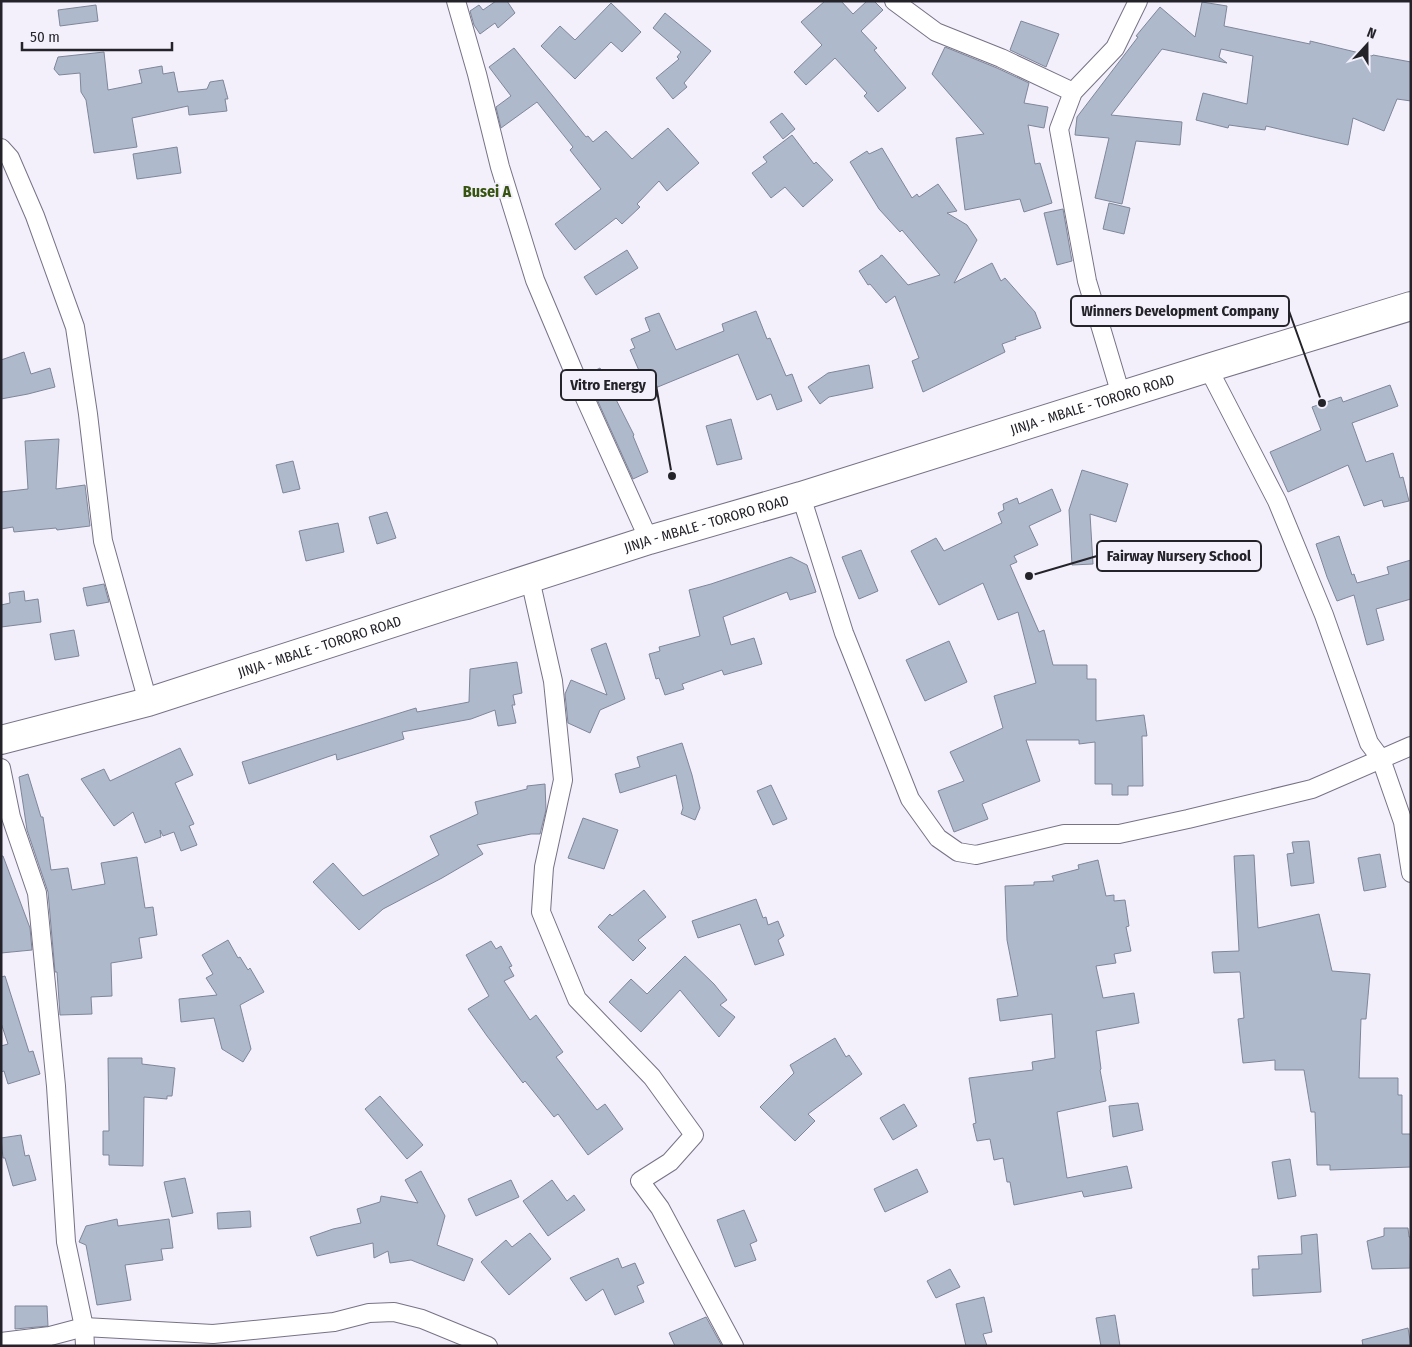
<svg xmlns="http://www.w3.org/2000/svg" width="1412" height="1347" viewBox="0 0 1412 1347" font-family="'Fira Sans Condensed',sans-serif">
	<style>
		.building { fill: #afb9cc; stroke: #7e8799 }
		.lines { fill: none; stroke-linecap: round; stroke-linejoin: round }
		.street-casing { stroke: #777285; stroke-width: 20 }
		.primary-casing { stroke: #777285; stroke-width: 30 }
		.street { stroke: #fff; stroke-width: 18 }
		.primary { stroke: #fff; stroke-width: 28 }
		.labels { text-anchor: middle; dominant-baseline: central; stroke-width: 4; stroke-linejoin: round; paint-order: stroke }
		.street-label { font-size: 14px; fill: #25232a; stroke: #f3f0fc }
		.quarter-label { font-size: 16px; font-weight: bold; fill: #36540f; stroke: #f3f0fc }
		.leader { fill: none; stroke: #25232a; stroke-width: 2 }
		.callout-dot { fill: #25232a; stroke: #f3f0fc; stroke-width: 2 }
		.callout { fill: #f3f0fc; stroke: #25232a; stroke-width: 2 }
		.callout-label { font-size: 15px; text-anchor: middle; font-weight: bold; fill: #25232a }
	</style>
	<rect width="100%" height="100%" fill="#f3f0fc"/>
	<g class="building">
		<polygon points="496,1 507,1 515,13 498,28 495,23 480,34 474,25 470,11 479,5 483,10"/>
		<polygon points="825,1 841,1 853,14 867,1 874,1 883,10 861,31 877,48 874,50 906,88 878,112 864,96 867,93 835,58 806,85 794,72 822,45 801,22"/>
		<polygon points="1202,2 1227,6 1224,26 1310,44 1310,41 1372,56 1373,55 1411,62 1411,101 1397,99 1384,131 1353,118 1348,145 1266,126 1265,130 1229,125 1228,128 1196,120 1203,93 1247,104 1253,56 1221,49 1219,57 1227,63 1162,49 1111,115 1182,122 1180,145 1136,141 1122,204 1095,198 1109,138 1075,135 1077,117 1138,37 1136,36 1160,7 1195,37"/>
		<polygon points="611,3 641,32 622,52 611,42 575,79 541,46 560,26 575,40"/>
		<polygon points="96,5 98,21 60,26 58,10"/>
		<polygon points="665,13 711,51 684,83 687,87 673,99 656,78 679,59 677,57 681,52 653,28"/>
		<polygon points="1021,21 1059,34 1046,67 1010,50"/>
		<polygon points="945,47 997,68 1029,83 1024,103 1048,107 1044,128 1028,125 1035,164 1040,163 1052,203 1024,212 1020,199 965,210 956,138 984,134 932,74"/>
		<polygon points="514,48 586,137 588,136 593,142 606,131 632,159 668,128 699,163 667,191 659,181 637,204 640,207 622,224 616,218 575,250 555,224 601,189 570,150 573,147 537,102 501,128 496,107 511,96 489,67"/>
		<polygon points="104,52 108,90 142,83 139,70 162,66 163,74 174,72 178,92 207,89 210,82 223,80 228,99 225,99 227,111 189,115 188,106 132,118 137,147 94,153 86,100 81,92 80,73 59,75 54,69 58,57"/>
		<polygon points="782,113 795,129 783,139 770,122"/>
		<polygon points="792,135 814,164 816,162 833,180 803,207 785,187 771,198 752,173 767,162 763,157"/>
		<polygon points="177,147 181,173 137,179 133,154"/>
		<polygon points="882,148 912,198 917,194 919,197 938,184 957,211 947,213 967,225 977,240 954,283 992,263 1001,281 1005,278 1035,312 1041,328 1015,337 1016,339 1002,344 1005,352 923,392 912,361 919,358 895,296 886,303 870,284 868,285 859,271 880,257 880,256 882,255 908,285 940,275 902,230 900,232 879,209 850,162 867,151 869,154"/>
		<polygon points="1109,203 1130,208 1124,234 1103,229"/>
		<polygon points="1063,209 1072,261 1057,265 1044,213"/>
		<polygon points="627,250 638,268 596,295 584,277"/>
		<polygon points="756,311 767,339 770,338 786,376 792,374 802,401 777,410 771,394 757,400 738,354 648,391 630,350 635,348 631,339 650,331 645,318 659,313 676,350 724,331 722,324"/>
		<polygon points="24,352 31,374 50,368 55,387 28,394 1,399 1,360"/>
		<polygon points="869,365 873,388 829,397 820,404 808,387 828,373"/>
		<polygon points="600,368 634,435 633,436 648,472 633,479 586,375"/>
		<polygon points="1390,385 1398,406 1352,423 1366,462 1393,453 1400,478 1403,477 1409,501 1384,507 1382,500 1364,506 1348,465 1288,492 1270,452 1321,430 1312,407 1341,397 1343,402"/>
		<polygon points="731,419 742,459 717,465 706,426"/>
		<polygon points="59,439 56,489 85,485 90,526 57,530 56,528 14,532 13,527 1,529 1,492 28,489 25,441"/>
		<polygon points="293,461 300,489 283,493 276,465"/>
		<polygon points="1082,470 1128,484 1116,522 1090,514 1093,564 1072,565 1069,510"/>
		<polygon points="1052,489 1061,511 1029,526 1038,545 1014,556 1017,562 1010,565 1039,632 1044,630 1053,665 1087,665 1087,679 1096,679 1096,721 1144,715 1147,736 1142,736 1143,786 1128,786 1128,795 1112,795 1112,784 1095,784 1095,742 1079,744 1079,740 1026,740 1040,781 982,804 988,819 954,832 938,791 964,781 950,752 1003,728 994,696 1036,683 1018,612 998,620 983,583 939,605 911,551 936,538 944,551 1002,523 998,513 1004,510 1003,504 1017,498 1019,504"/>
		<polygon points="387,512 396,538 377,544 369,517"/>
		<polygon points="338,523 344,552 306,561 299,531"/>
		<polygon points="1339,536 1352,575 1354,574 1357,583 1389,574 1387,567 1411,560 1411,599 1376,609 1384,640 1367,645 1354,595 1337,601 1327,577 1316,544"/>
		<polygon points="861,550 878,591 859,599 842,557"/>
		<polygon points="791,557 807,565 816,592 790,600 787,592 723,617 731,645 754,638 762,664 724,675 722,670 682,684 684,689 665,695 659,678 656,679 649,654 660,651 659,647 700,636 689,590 711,584"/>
		<polygon points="104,584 109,602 87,606 83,588"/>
		<polygon points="24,591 25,601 38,599 41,622 1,627 1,605 10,603 9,593"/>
		<polygon points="74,630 79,656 55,660 50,634"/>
		<polygon points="949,641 967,682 925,701 906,660"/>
		<polygon points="606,643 625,699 600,710 590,733 568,723 565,694 571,680 607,695 591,649"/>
		<polygon points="517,662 522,693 513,695 515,705 512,705 516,723 498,726 495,710 471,719 402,732 404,739 337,760 336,754 249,784 242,762 416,708 417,712 469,702 470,669"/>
		<polygon points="682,743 692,775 700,808 695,820 681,814 683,808 676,775 620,793 615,774 640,767 637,757"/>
		<polygon points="180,748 193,775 175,783 194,824 189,826 197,845 181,851 174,832 163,836 160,830 161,837 145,843 133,812 114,826 81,779 104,769 110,781"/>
		<polygon points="28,774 41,817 43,817 51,870 68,868 72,890 105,884 101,863 137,857 145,908 153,907 157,935 139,938 142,958 111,963 112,996 91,997 92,1014 60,1015 57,972 55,972 48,892 27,830 19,777"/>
		<polygon points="545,784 546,810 540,834 531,834 477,845 483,854 442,878 383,909 359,930 313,882 333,863 363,896 439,855 430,836 478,814 475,802 527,789 527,786"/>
		<polygon points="771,785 787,819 773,825 757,791"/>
		<polygon points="583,818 618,830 604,869 568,858"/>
		<polygon points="1309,841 1314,883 1291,886 1287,854 1294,853 1292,842"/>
		<polygon points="1380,854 1386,887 1364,891 1358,858"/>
		<polygon points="1254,855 1258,928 1319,914 1332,971 1370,974 1366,1019 1361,1019 1359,1078 1398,1078 1398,1095 1402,1095 1402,1134 1411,1134 1411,1167 1330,1170 1330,1165 1317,1165 1315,1112 1311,1112 1304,1070 1275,1070 1275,1060 1243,1063 1238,1019 1244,1018 1240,972 1214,973 1212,952 1239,951 1234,856"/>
		<polygon points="1,856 3,856 30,928 32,950 1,953"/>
		<polygon points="1098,860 1106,896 1114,895 1114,901 1125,900 1129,926 1126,927 1131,951 1114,954 1116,963 1096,966 1103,998 1134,993 1139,1023 1096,1031 1101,1069 1100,1070 1106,1101 1057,1112 1067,1178 1127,1166 1132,1188 1084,1197 1082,1191 1014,1205 1010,1182 1007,1182 1003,1158 994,1160 990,1139 977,1141 973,1124 976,1123 969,1078 1033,1070 1032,1062 1055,1058 1052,1014 1000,1021 997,999 1018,996 1007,940 1005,886 1034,885 1034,882 1054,881 1052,876 1079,869 1078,865"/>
		<polygon points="644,890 666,917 638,940 646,948 633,961 598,927 610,914 612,916"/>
		<polygon points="756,899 763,918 766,917 768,925 778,921 784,936 778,940 784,955 755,965 740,924 698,938 692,921"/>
		<polygon points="228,940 238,958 240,957 248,970 250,968 264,992 240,1005 251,1049 243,1062 222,1049 214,1018 181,1022 179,999 217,995 206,978 213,974 202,955"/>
		<polygon points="491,941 496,949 501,946 512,966 509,967 514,976 504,981 530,1020 536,1015 563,1052 556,1057 597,1110 605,1104 623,1129 588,1155 558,1114 554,1117 525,1081 523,1083 487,1036 468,1009 489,996 466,955"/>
		<polygon points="685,956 714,984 727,1000 720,1005 735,1017 719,1037 680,990 641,1032 609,1002 631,979 647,994"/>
		<polygon points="5,976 29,1052 33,1051 40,1074 8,1084 4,1071 1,1072 1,1046 8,1044 1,1023 1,977"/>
		<polygon points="835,1038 846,1057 849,1055 862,1074 808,1114 815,1121 795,1141 760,1107 794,1073 790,1065"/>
		<polygon points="108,1058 142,1058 142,1064 175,1068 172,1096 167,1096 167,1099 144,1097 143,1166 109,1165 109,1155 103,1155 103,1131 109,1131"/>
		<polygon points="380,1096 423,1145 407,1159 365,1109"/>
		<polygon points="1138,1103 1143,1130 1113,1137 1109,1106"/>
		<polygon points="904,1104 917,1126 893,1140 880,1118"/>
		<polygon points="21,1135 25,1156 29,1155 36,1180 13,1186 5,1158 3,1158 1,1138"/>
		<polygon points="1290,1159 1296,1196 1278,1199 1272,1162"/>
		<polygon points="917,1169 928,1192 885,1212 874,1189"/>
		<polygon points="421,1171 445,1216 437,1245 473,1259 464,1281 411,1260 390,1263 388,1251 374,1258 373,1243 317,1256 310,1237 333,1229 361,1223 357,1209 380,1202 381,1196 418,1203 405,1180"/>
		<polygon points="185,1178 193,1213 172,1217 164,1182"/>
		<polygon points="511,1180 519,1197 476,1216 468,1199"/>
		<polygon points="552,1180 567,1201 574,1195 585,1210 548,1236 523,1201"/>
		<polygon points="744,1210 757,1241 750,1244 756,1260 735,1267 717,1220"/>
		<polygon points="250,1211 251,1227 218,1229 217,1213"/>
		<polygon points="117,1219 118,1226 169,1219 173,1248 161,1249 163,1260 125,1265 131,1300 97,1305 86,1245 79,1242 86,1226"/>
		<polygon points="1384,1228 1408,1228 1409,1237 1411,1237 1410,1268 1372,1269 1367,1241 1384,1236"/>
		<polygon points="530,1233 551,1259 509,1295 481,1262 506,1240 512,1247"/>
		<polygon points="1317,1234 1321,1292 1253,1296 1252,1269 1259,1269 1258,1256 1302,1254 1301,1236"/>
		<polygon points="618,1258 622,1268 635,1263 644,1283 637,1286 644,1302 615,1315 603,1289 586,1301 570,1278"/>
		<polygon points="950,1269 960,1287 936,1298 927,1281"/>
		<polygon points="984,1297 992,1332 983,1334 987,1346 966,1346 956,1304"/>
		<polygon points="15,1306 47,1306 48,1326 15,1329"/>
		<polygon points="1115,1315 1120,1346 1101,1346 1096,1318"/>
		<polygon points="706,1317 722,1346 675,1346 669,1333"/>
		<polygon points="1408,1328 1411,1346 1363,1346 1362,1340"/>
	</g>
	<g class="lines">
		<g class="street-casing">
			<g id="street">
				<polyline points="456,1 477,74 500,167 535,280 584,396 649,540"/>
				<polyline points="894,1 936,32 1001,58 1073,92"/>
				<polyline points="1,148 10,158 35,216 75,327 88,414 103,541 148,702"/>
				<polyline points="1208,368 1277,501 1324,615 1369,743 1381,759 1403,822 1411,873"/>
				<polyline points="1121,395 1087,281 1059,129 1073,92 1115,48 1138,1"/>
				<polyline points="801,496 844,633 910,799 938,838 958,852 976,855 1064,834 1119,834 1188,819 1312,789 1411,746"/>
				<polyline points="530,579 553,681 563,780 544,867 541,912 577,999 652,1077 694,1135 670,1162 640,1181 660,1208 734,1346"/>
				<polyline points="1,768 11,817 37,893 56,1086 66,1242 84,1327 85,1346"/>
				<polyline points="1,1342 50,1336 84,1327 213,1334 334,1322 369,1313 394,1312 422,1319 488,1346"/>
			</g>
		</g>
		<g class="primary-casing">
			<g id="primary">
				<path id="s1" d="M1,740L148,702L649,540L801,496L1208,368L1411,306"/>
			</g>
		</g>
		<use href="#street" class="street"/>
		<use href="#primary" class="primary"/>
	</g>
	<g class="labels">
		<g class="street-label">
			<text stroke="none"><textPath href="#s1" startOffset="1142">JINJA - MBALE - TORORO ROAD</textPath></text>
			<text stroke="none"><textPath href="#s1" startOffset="738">JINJA - MBALE - TORORO ROAD</textPath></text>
			<text stroke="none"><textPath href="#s1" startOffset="332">JINJA - MBALE - TORORO ROAD</textPath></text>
		</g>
		<g class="quarter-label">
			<text x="487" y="191">Busei A</text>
		</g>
	</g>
	<path class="leader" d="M1322 403L1289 311M672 476L656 385M1029 576L1097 556"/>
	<g class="callout-dot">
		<circle cx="1322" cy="403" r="5"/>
		<circle cx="672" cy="476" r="5"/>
		<circle cx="1029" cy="576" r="5"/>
	</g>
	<g class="callout">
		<rect x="1071" y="296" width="218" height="30" rx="5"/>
		<rect x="561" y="370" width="95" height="30" rx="5"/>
		<rect x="1097" y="541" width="164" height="30" rx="5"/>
	</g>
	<g class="callout-label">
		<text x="1180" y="316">Winners Development Company</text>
		<text x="608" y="390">Vitro Energy</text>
		<text x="1179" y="561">Fairway Nursery School</text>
	</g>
	<rect width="1412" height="1347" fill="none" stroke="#25232a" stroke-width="5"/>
	<g transform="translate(1367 45) rotate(21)" stroke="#f3f0fc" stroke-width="4" paint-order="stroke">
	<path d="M0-4L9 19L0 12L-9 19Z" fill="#25232a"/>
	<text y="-8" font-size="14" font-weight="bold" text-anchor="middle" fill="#25232a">N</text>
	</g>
	<path d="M22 42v8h150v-8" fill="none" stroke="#25232a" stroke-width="2.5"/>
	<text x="30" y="42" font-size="15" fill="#25232a" stroke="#f3f0fc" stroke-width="4" paint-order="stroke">50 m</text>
</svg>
